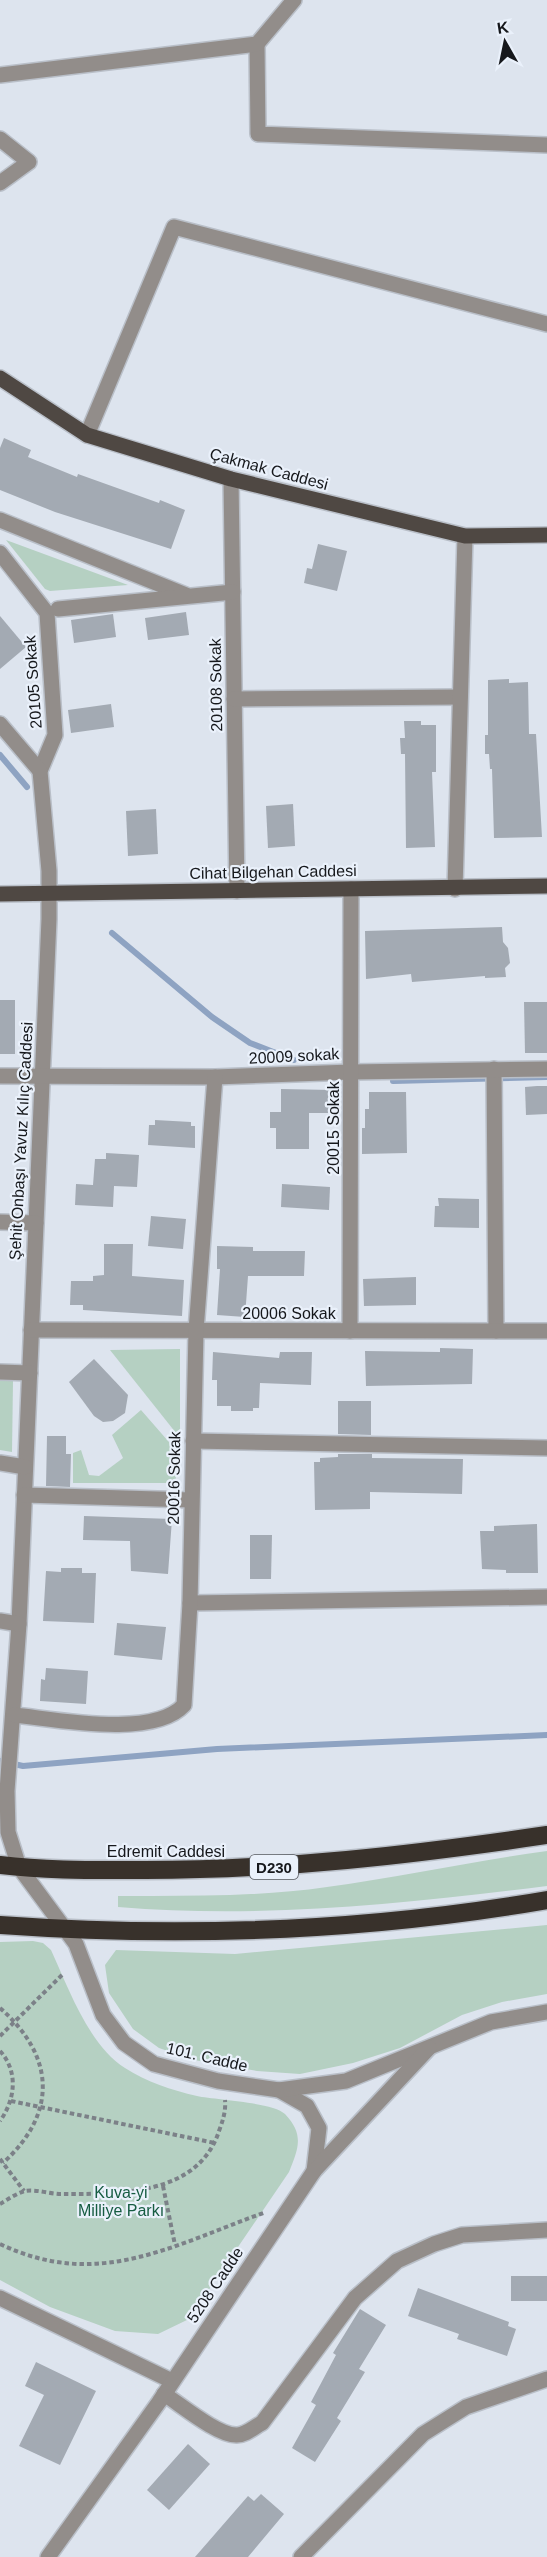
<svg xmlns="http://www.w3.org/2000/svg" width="547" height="2557" viewBox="0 0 547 2557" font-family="Helvetica,sans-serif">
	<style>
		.green { fill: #b5d0c2 }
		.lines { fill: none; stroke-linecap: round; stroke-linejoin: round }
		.stream { stroke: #8ea3c2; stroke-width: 6 }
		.building { fill: #a3aab3 }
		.minor-casing { stroke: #b9bfc8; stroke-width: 18 }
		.major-casing { stroke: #b9bfc8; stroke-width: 18 }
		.highway-casing { stroke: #b9bfc8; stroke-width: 21 }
		.path { stroke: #7c8188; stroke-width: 4; stroke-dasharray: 4.5 3; stroke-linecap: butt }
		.minor { stroke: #928d8a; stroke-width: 15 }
		.major { stroke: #4f4843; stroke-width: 15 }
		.highway { stroke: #38312b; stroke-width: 18 }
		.labels { text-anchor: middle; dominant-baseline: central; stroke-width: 4.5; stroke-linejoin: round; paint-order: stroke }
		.shield { fill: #eaf1fb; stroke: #56595f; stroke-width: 1.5 }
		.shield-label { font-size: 15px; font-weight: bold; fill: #16181c }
		.street-label { font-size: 16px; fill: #16181c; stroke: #eaf1fb }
		.park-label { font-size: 16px; fill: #165c42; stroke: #eaf1fb }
	</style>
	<rect width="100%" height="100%" fill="#dde4ee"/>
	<g class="green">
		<polygon points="6,540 128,585 50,591 45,589"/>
		<polygon points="180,1349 180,1438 110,1350"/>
		<polygon points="0,1381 13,1381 12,1452 0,1450"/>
		<polygon points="141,1410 175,1449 176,1483 73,1483 73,1453 81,1450 89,1475 99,1476 123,1458 112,1435"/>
		<path d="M547,1851V1886C404,1904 262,1919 118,1907V1896C187,1896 258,1897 327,1887C401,1877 473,1861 547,1851Z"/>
		<polygon points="547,1925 547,1994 502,2002 462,2015 400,2048 353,2063 300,2074 257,2071 194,2060 159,2048 133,2029 109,1993 105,1965 116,1950 235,1954"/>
		<path d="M33,1941L43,1943L51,1950C68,1987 89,2046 125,2068C147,2082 171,2090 197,2096C215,2100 273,2102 285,2114C305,2135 298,2149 289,2172L189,2319L158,2334L115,2331L50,2307L0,2280V1942Z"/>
	</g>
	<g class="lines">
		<g class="stream">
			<polyline points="0,755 27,787"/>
			<polyline points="112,933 212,1017 250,1043 294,1060"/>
			<polyline points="393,1081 547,1077"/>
			<polyline points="0,1761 23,1766 217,1749 547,1735"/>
		</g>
	</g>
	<g class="building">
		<polygon points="4,438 31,450 28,457 77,477 78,474 159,503 160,500 185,510 171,549 55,512 0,490 0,448"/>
		<polygon points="318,544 347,551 337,591 304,583 307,568 312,569"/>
		<polygon points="186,612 189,635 148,640 145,618"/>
		<polygon points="113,614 116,637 74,643 71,620"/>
		<polygon points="0,616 26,647 0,669"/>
		<polygon points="509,679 509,683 528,682 529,734 536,734 542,837 494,838 492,769 490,769 489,754 485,754 485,735 488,735 488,680"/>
		<polygon points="111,704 114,727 71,733 68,710"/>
		<polygon points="404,721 421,721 421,725 436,725 436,772 432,772 435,847 406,848 405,754 401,754 400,738 405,738"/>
		<polygon points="293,804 295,846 268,848 266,806"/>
		<polygon points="156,809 158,854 128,856 126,811"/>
		<polygon points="502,927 503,942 508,948 510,963 505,968 506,977 485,978 485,976 412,982 411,974 366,979 365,931"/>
		<rect x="0" y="1000" width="15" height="54"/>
		<polygon points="524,1002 547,1002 547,1053 525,1053"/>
		<polygon points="537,1086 547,1086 547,1114 526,1115 525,1087"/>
		<polygon points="281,1089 332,1090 331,1113 309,1113 309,1149 276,1149 276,1128 270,1128 270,1112 281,1112"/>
		<polygon points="369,1092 406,1092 407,1153 362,1154 362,1128 365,1128 365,1109 369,1109"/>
		<polygon points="155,1120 191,1122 191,1126 195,1126 195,1148 148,1145 149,1125 155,1125"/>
		<polygon points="106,1153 139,1155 137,1187 114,1186 113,1207 75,1205 76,1184 93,1185 95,1159 106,1159"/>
		<polygon points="282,1184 330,1187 329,1210 281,1207"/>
		<polygon points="438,1198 479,1199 479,1228 434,1227 435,1206 439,1206"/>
		<polygon points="151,1216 186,1219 183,1249 148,1246"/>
		<polygon points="104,1244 133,1244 132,1276 184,1280 182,1316 83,1310 83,1305 70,1305 71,1281 93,1281 93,1276 104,1275"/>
		<polygon points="217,1246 253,1247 253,1251 305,1251 304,1276 248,1276 245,1317 217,1315 220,1269 217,1269"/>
		<polygon points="416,1277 416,1305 364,1306 363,1279"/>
		<polygon points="440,1348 473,1349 472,1384 366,1386 365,1351 440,1352"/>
		<polygon points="213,1352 279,1358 280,1352 312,1352 311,1385 260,1383 259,1408 253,1408 253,1411 231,1411 231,1406 217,1406 217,1380 212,1380"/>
		<polygon points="94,1359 128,1395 125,1413 113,1421 103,1422 94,1416 69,1382"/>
		<polygon points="338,1401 371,1401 371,1435 338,1434"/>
		<polygon points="47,1436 66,1436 66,1454 71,1454 70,1487 46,1486"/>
		<polygon points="338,1454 372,1454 372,1458 463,1459 462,1494 370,1492 370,1509 315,1510 314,1462 320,1462 320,1458 338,1457"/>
		<polygon points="84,1516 172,1519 168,1574 131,1571 130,1541 83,1540"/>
		<polygon points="537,1524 538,1573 506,1573 506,1570 482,1569 480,1531 494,1531 494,1526"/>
		<polygon points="250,1535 272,1535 271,1579 250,1579"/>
		<polygon points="61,1568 82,1568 82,1573 96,1573 94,1623 43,1621 46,1571 61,1572"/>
		<polygon points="117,1623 166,1627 162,1660 114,1655"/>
		<polygon points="46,1668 88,1671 86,1704 40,1701 41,1679 45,1680"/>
		<rect x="511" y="2276" width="36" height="25"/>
		<polygon points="418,2288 509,2322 508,2326 516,2329 507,2356 457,2339 459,2334 408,2316"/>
		<polygon points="360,2309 386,2325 359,2369 365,2372 337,2418 341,2421 315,2462 292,2448 316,2405 311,2402 336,2355 333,2353"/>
		<polygon points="36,2362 96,2391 60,2465 19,2446 44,2395 25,2386"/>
		<polygon points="188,2444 210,2464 169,2510 147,2490"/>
		<polygon points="261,2494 284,2514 248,2557 195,2557 248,2496 254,2501"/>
	</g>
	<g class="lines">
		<g class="minor-casing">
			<g id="minor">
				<polyline points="257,44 258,134 547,145"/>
				<polyline points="0,75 257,44 294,0"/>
				<polyline points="0,139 29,162 0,183"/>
				<polyline points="87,435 174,227 547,324"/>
				<polyline points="231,479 237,891"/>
				<polyline points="0,520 186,595"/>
				<polyline points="0,553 47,613 55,735 40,771 49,871 49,919 19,1624 7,1791 8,1832 19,1867 76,1944 103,2015 124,2043 154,2064 218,2081 279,2090 307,2106 319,2128 314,2171"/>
				<polyline points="58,609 233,592"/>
				<polyline points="234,699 460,697"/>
				<polyline points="0,724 40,771"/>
				<polyline points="455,889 465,536"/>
				<polyline points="494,1069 496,1331"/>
				<polyline points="0,1076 215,1077 351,1072 547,1069"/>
				<polyline points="0,1222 36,1223"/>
				<polyline points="31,1330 547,1331"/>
				<polyline points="350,1331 351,889"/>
				<polyline points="0,1372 30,1373"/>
				<polyline points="193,1441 547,1448"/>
				<polyline points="0,1463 25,1467"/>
				<polyline points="24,1495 191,1500"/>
				<polyline points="190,1603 547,1597"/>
				<polyline points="0,1621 19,1624"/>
				<path d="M14,1715C55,1719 153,1739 184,1705L190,1603L196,1331L215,1077"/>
				<polyline points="279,2090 346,2081 491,2022 547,2012"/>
				<polyline points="0,2298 172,2381"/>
				<path d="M164,2394C180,2404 218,2436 237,2435C246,2435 254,2427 262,2423L355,2298L397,2261L434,2244L462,2235L547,2230"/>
				<polyline points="48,2557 159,2402 314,2171 429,2048"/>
				<polyline points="301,2557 423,2434 466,2407 547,2379"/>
			</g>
		</g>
		<g class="major-casing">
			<g id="major">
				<polyline points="0,378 87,435 231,479 465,536 547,535"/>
				<polyline points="0,894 547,886"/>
			</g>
		</g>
		<g class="highway-casing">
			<g id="highway">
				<path d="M0,1865C48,1871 97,1870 145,1870C284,1870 410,1855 547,1835"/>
				<path d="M0,1925C181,1938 368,1931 547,1900"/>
			</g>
		</g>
		<g class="path">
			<path d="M0,2008C55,2056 58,2113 3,2163"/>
			<polyline points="0,2036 62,1975"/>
			<path d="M0,2051C19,2072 15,2100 0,2121"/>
			<polyline points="11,2101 215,2143"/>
			<polyline points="0,2159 24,2191"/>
			<polyline points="163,2186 175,2245"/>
			<path d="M0,2204C7,2200 17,2193 25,2191C36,2189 50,2194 61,2194C119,2194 198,2196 219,2131C223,2120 226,2111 225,2100"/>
			<path d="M0,2244C98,2291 173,2245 266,2212"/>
		</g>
		<use href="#minor" class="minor"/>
		<use href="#major" class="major"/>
		<use href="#highway" class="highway"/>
	</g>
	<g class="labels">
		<rect class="shield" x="250" y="1855" width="48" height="24" rx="4.5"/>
		<g class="shield-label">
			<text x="274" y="1867">D230</text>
		</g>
		<g class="street-label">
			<text transform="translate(269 469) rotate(15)">Çakmak Caddesi</text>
			<text transform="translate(33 682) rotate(-94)">20105 Sokak</text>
			<text transform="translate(216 685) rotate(-91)">20108 Sokak</text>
			<text transform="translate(273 872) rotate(-1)">Cihat Bilgehan Caddesi</text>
			<text transform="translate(294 1056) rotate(-3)">20009 sokak</text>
			<text transform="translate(333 1128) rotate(-90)">20015 Sokak</text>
			<text transform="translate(21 1141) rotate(-87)">Şehit Onbaşı Yavuz Kılıç Caddesi</text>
			<text x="289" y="1313">20006 Sokak</text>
			<text transform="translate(174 1478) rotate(-89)">20016 Sokak</text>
			<text x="166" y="1851">Edremit Caddesi</text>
			<text transform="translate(207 2057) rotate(13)">101. Cadde</text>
			<text transform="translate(215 2285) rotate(-56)">5208 Cadde</text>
		</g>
		<g class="park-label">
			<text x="121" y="2192">Kuva-yi<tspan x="121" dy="18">Milliye Parkı</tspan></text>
		</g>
	</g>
	<g transform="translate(505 42) rotate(351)" stroke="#eaf1fb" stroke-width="4.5" paint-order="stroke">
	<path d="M0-4.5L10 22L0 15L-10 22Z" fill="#16181c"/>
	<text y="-9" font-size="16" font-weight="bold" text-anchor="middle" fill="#16181c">K</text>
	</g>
</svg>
